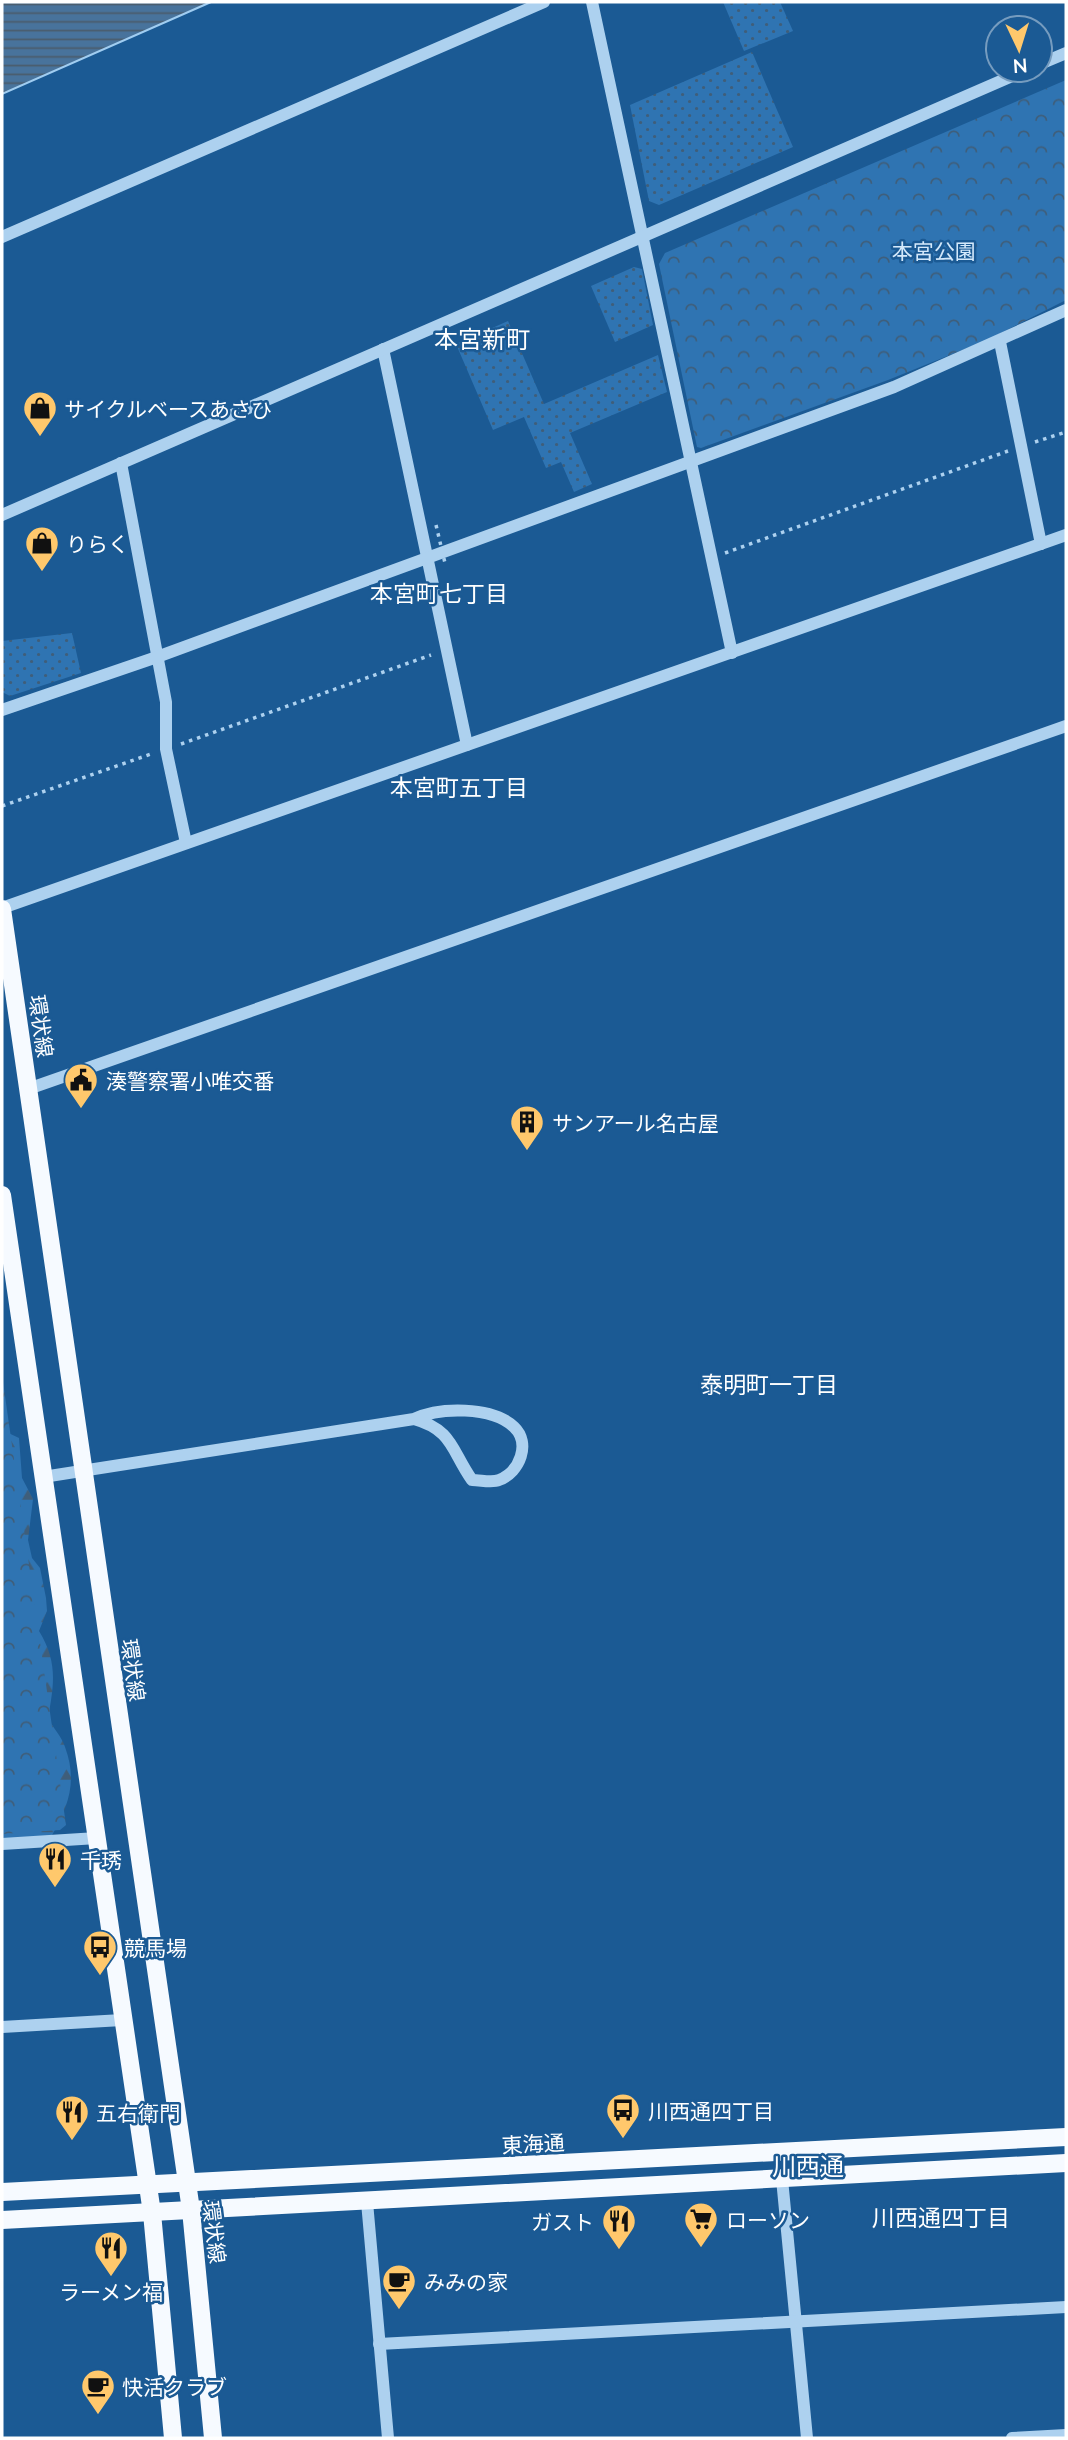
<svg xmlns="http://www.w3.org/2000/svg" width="1068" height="2440" viewBox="0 0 1068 2440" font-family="Lato,'Noto Sans JP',sans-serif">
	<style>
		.grass { fill: url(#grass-dots) }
		.forest { fill: url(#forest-firs) }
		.park { fill: url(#park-crowns) }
		.water { fill: url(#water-rules); stroke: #a0cdf1; stroke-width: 2 }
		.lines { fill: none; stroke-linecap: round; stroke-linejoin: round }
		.path { stroke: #add1ef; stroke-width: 3.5; stroke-dasharray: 3.5 5; stroke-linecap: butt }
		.minor { stroke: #add1ef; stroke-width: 12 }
		.major { stroke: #f6faff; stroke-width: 18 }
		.path-bridge { stroke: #add1ef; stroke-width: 3.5; stroke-dasharray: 3.5 5; stroke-linecap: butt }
		.labels { text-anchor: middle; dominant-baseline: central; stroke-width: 5; stroke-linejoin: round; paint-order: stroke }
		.park-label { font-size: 21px; fill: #d4e9fb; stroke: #1b5a94 }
		.poi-label { font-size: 21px; fill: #fff; stroke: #1b5a94; text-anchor: start }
		.street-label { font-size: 21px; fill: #fff; stroke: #1b5a94 }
		.neighbourhood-label { font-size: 23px; fill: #fff; stroke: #1b5a94 }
		.quarter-label { font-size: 24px; fill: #fff; stroke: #1b5a94 }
	</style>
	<defs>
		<pattern id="grass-dots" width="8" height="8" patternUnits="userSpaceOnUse" patternTransform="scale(1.75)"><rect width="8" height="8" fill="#2f74b2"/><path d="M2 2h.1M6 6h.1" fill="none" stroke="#3f5e7a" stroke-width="1.8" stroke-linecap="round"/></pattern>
		<pattern id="forest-firs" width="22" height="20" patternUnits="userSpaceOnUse" patternTransform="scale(1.75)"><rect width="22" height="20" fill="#2f74b2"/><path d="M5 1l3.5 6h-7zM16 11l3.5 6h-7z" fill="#3f5e7a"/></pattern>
		<pattern id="park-crowns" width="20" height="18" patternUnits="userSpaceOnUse" patternTransform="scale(1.75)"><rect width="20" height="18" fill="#2f74b2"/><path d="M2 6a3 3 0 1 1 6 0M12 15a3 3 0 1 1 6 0" fill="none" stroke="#3f5e7a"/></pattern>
		<pattern id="water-rules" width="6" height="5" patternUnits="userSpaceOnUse" patternTransform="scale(1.75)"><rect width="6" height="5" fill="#48739c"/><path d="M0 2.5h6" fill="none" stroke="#4a5c6c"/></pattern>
	</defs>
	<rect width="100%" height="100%" fill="#1b5a94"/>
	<g class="grass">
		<polygon points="723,2 780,2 793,31 744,51"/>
		<polygon points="752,52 793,147 659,205 649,201 630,105"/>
		<polygon points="634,267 642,269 653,325 615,342 591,286"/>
		<polygon points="508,321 544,404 658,355 667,392 570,433 592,484 574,492 561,462 546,468 524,417 493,430 456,344"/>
		<polygon points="72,633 81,673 10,696 2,692 2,641"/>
	</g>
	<path class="forest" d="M2,1430L19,1438L22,1478L33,1499L28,1540L32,1558L40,1568L46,1598L47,1611L39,1631C58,1662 54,1684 48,1718C53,1728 62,1737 65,1747C78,1782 68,1807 51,1837L2,1840Z"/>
	<g class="park">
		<polygon points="1066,80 1066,300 987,340 888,380 701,448 697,447 659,264 665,253"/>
		<polygon points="2,1375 66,1825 60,1830 2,1834"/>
	</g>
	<polygon class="water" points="2,2 211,2 2,94"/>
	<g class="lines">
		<g class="path">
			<polyline points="1035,442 1066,432"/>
			<polyline points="725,553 1008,451"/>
			<polyline points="181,744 431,655"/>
			<polyline points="2,806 151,754"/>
		</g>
		<g class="minor">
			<polyline points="592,2 732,653"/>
			<polyline points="1040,64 1066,53"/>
			<polyline points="2,237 544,2"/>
			<polyline points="1000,342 1041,544"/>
			<polyline points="383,349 467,745"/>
			<polyline points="121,463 166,702 166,749 186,843"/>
			<polyline points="2,515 1026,70"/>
			<polyline points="2,710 157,657 894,387 1066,310"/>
			<polyline points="2,908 1066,535"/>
			<polyline points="28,1089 1066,726"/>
			<path d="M43,1477L414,1419C439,1407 492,1406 514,1427C531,1443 520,1472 499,1480C492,1483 481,1480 472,1480C451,1450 453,1430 414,1419"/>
			<polyline points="2,1844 97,1838"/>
			<polyline points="2,2027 122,2020"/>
			<polyline points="782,2179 807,2438"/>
			<polyline points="367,2202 388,2438"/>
			<polyline points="379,2344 1066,2307"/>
			<polyline points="1012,2438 1066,2435"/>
		</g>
		<g class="major">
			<polyline points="2,909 191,2210 213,2438"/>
			<polyline points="2,1195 152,2213 173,2438"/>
			<polyline points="2,2192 1066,2137"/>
			<polyline points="2,2220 1066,2163"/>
		</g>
		<polyline class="path-bridge" points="436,525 445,563"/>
	</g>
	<defs>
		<g id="shop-pin" transform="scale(1.75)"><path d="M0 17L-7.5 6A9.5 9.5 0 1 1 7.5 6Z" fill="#ffc86c" stroke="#1b5a94"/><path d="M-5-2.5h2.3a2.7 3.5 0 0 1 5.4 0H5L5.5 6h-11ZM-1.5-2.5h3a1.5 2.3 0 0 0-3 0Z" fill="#111"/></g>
		<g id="civic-pin" transform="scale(1.75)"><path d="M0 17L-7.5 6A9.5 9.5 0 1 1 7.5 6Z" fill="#ffc86c" stroke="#1b5a94"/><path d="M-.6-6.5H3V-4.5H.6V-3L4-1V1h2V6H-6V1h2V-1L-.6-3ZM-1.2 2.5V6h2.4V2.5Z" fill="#111"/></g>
		<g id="building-pin" transform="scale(1.75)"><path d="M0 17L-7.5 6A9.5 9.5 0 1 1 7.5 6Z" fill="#ffc86c" stroke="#1b5a94"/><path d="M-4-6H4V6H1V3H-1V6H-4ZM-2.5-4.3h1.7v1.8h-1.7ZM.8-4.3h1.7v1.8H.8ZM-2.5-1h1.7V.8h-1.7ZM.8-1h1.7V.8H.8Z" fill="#111"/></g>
		<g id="restaurant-pin" transform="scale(1.75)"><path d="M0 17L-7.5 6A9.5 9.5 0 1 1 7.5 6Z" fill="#ffc86c" stroke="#1b5a94"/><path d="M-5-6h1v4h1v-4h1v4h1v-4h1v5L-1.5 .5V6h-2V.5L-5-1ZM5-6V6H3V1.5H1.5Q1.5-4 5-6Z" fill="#111"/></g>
		<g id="bus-pin" transform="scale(1.75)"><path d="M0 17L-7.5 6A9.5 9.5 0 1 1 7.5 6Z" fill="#ffc86c" stroke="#1b5a94"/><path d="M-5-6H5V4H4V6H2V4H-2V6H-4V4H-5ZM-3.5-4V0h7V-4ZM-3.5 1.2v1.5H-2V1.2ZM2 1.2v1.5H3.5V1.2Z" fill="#111"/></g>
		<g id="supermarket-pin" transform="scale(1.75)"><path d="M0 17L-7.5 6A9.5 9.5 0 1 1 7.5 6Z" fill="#ffc86c" stroke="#1b5a94"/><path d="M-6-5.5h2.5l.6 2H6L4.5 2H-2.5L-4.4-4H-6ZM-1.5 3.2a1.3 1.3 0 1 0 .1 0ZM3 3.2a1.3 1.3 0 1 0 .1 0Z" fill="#111"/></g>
		<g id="cafe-pin" transform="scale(1.75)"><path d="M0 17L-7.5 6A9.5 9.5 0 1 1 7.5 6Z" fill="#ffc86c" stroke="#1b5a94"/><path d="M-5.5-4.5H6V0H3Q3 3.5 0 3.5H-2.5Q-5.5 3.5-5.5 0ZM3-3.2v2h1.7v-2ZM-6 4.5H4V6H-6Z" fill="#111"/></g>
	</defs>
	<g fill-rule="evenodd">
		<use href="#shop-pin" x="40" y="408"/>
		<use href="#shop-pin" x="42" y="543"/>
		<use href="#civic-pin" x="81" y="1080"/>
		<use href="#building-pin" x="527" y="1122"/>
		<use href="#restaurant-pin" x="55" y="1859"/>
		<use href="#bus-pin" x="100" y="1947"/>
		<use href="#bus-pin" x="623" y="2110"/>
		<use href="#restaurant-pin" x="72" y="2112"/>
		<use href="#supermarket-pin" x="701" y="2219"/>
		<use href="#restaurant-pin" x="619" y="2221"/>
		<use href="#restaurant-pin" x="111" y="2248"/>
		<use href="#cafe-pin" x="399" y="2281"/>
		<use href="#cafe-pin" x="98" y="2386"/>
	</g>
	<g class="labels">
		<g class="park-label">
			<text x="934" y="250">本宮公園</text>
		</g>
		<g class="poi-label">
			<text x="64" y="408">サイクルベースあさひ</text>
			<text x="66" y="543">りらく</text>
			<text x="106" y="1080">湊警察署小唯交番</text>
			<text x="552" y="1122">サンアール名古屋</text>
			<text x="80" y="1859">千琇</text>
			<text x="124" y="1947">競馬場</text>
			<text x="648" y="2110">川西通四丁目</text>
			<text x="96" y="2112">五右衛門</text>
			<text x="726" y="2219">ローソン</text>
			<text x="594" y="2221" text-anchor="end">ガスト</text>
			<text x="424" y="2281">みみの家</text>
			<text x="111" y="2291" text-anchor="middle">ラーメン福</text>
			<text x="122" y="2386">快活クラブ</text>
		</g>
		<g class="street-label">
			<text transform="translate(42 1026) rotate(82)">環状線</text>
			<text transform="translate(134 1670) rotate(82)">環状線</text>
			<text transform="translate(533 2143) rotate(-3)">東海通</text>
			<text transform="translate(215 2232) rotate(83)">環状線</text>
		</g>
		<g class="neighbourhood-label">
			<text x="439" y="593">本宮町七丁目</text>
			<text x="459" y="787">本宮町五丁目</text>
			<text x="769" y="1384">泰明町一丁目</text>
			<text x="941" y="2217">川西通四丁目</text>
		</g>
		<g class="quarter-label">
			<text x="482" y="338">本宮新町</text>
			<text x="808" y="2165">川西通</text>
		</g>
	</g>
	<rect width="1068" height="2440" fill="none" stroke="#ffffff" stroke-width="7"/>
	<g transform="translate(1019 49) rotate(176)"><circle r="33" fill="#1b5a94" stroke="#769cbf" stroke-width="2"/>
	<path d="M0-5L12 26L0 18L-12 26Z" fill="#ffc86c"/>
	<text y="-10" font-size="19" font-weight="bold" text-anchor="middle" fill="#ffffff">N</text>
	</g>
</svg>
